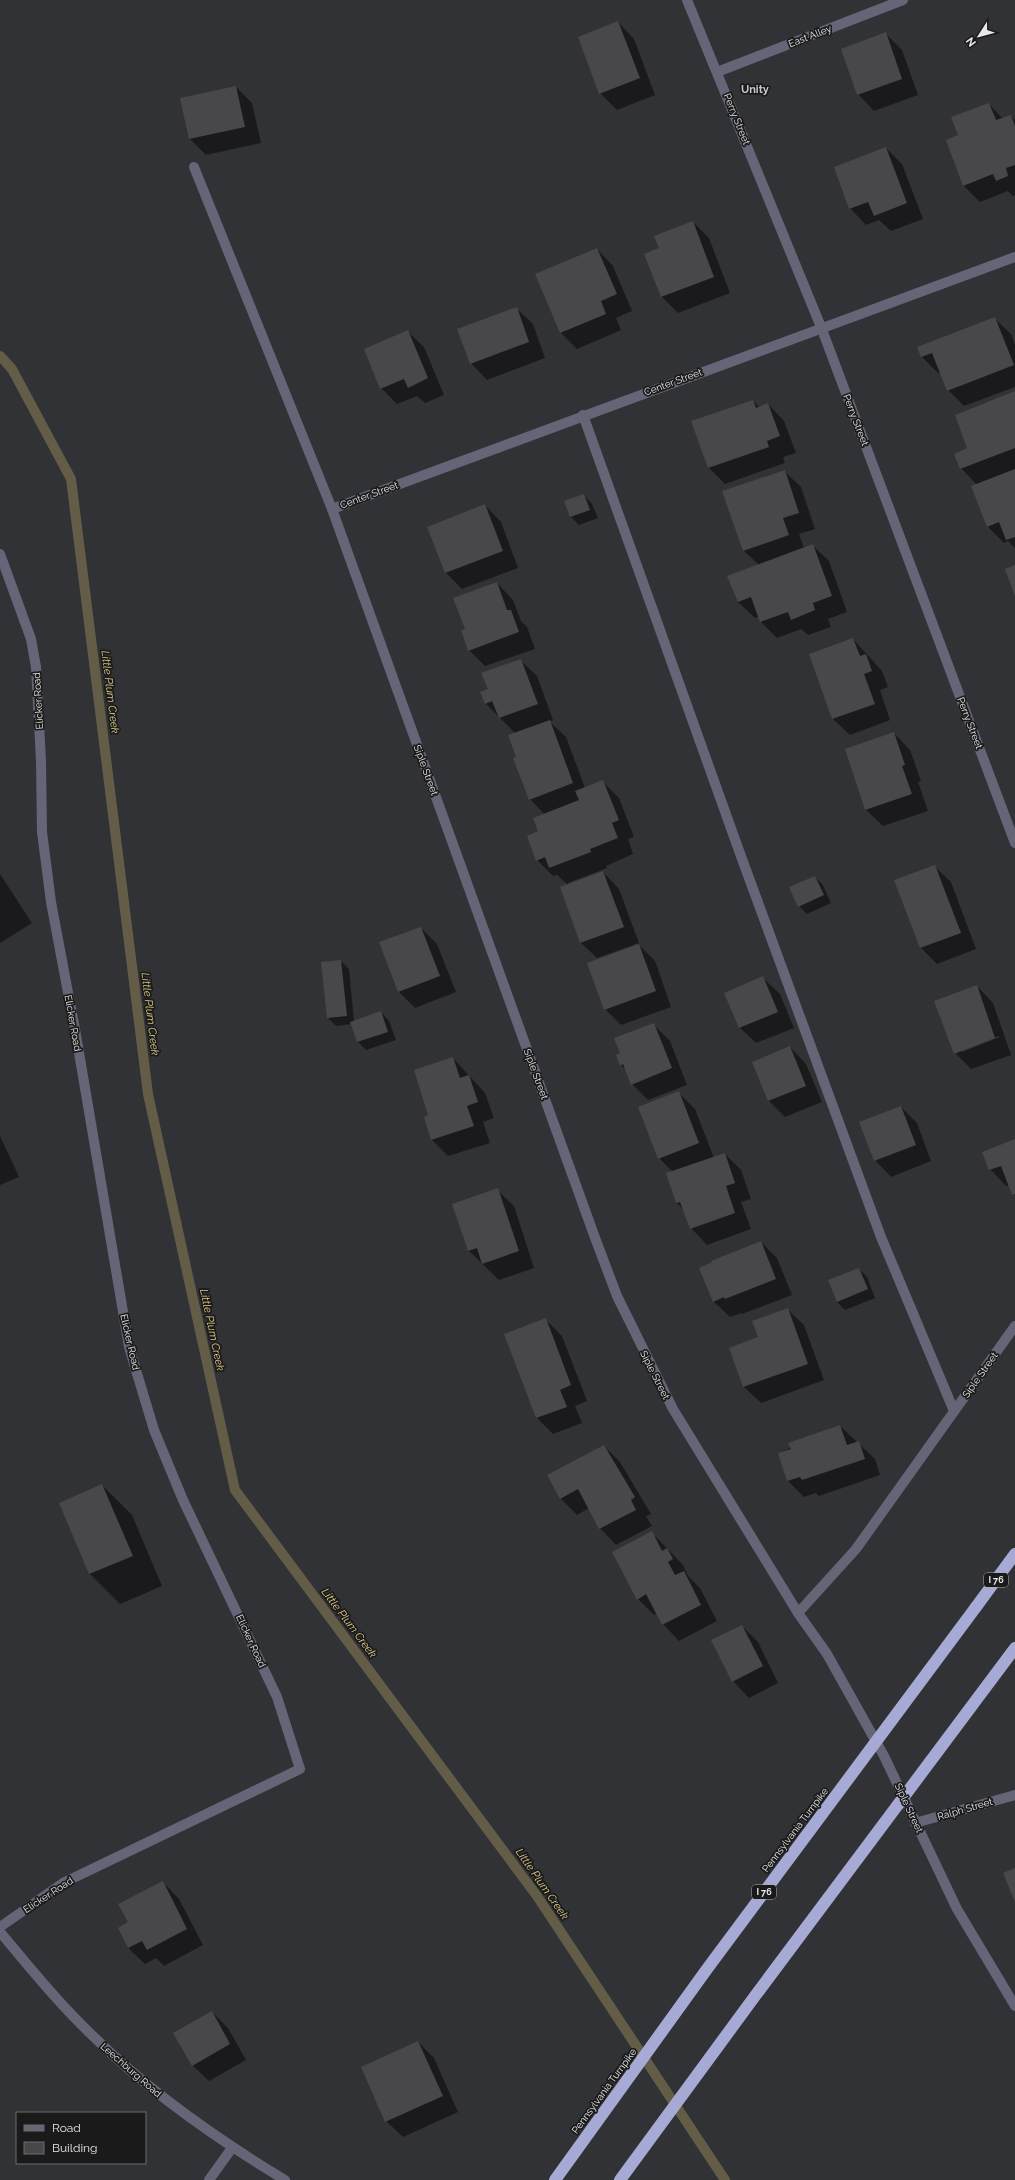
<svg xmlns="http://www.w3.org/2000/svg" width="1015" height="2180" viewBox="0 0 1015 2180" font-family="Raleway,sans-serif">
	<style>
		.shadow { fill: #0007; fill-rule: evenodd }
		.lines { fill: none; stroke-linecap: round; stroke-linejoin: round }
		.stream { stroke: #635d48; stroke-width: 10 }
		.building { fill: #48484c }
		.minor { stroke: #646577; stroke-width: 10 }
		.highway { stroke: #a7aad5; stroke-width: 12 }
		.highway-bridge { stroke: #a7aad5; stroke-width: 12 }
		.labels { text-anchor: middle; dominant-baseline: central; stroke-width: 3.5; stroke-linejoin: round; paint-order: stroke }
		.shield { fill: #1a1a1b; stroke: #aaaaab; stroke-width: 1 }
		.shield-label { font-size: 9px; font-weight: bold; fill: #e7e7e9 }
		.street-label { font-size: 10px; fill: #e7e7e9; stroke: #1a1a1b }
		.neighbourhood-label { font-size: 11px; font-weight: bold; fill: #c7c8cc; stroke: #1a1a1b }
		.water-label { font-size: 11px; font-style: italic; fill: #e0cc86; stroke: #1a1a1b }
	</style>
	<rect width="100%" height="100%" fill="#313235"/>
	<g class="shadow">
		<polygon points="618,22 634,39 655,95 617,110 600,93"/>
		<polygon points="886,34 902,50 918,95 874,111 858,94"/>
		<polygon points="236,87 252,103 261,143 206,155 190,139 181,99"/>
		<polygon points="989,104 1003,119 1011,116 1015,120 1015,195 1013,196 1008,191 980,202 964,186 959,136"/>
		<polygon points="886,148 902,164 923,219 891,231 879,220 866,225 850,208"/>
		<polygon points="693,222 709,238 730,293 678,313 662,297 646,254 661,249"/>
		<polygon points="597,249 613,266 632,311 616,318 621,330 577,349 561,333 536,275"/>
		<polygon points="516,308 533,324 545,358 487,380 471,363"/>
		<polygon points="994,318 1011,334 1015,345 1015,387 964,406 948,390 941,372 938,373 922,357"/>
		<polygon points="407,331 424,347 444,395 425,403 417,396 397,404 381,388"/>
		<polygon points="1015,393 1015,548 1008,541 1004,543 988,527 977,485 961,468 969,449"/>
		<polygon points="753,401 760,408 768,404 784,421 796,453 783,457 785,463 725,484 709,468"/>
		<polygon points="784,471 801,487 815,529 799,534 804,548 812,545 829,561 847,612 828,619 831,627 808,635 801,629 777,638 761,622 759,616 755,618 738,602 759,565 743,550"/>
		<polygon points="584,495 592,504 598,518 579,525 571,517 566,502"/>
		<polygon points="485,505 501,522 518,568 462,589 446,573"/>
		<polygon points="497,583 513,600 521,621 527,627 535,649 485,666 469,650 466,629"/>
		<polygon points="853,639 882,671 888,687 880,690 890,720 850,735 833,719 810,655"/>
		<polygon points="520,660 537,676 553,720 550,722 566,737 585,788 602,781 619,798 634,837 628,839 633,854 606,866 607,868 568,883 569,885 603,872 619,889 639,943 597,958 580,942 568,885 557,875 553,876 537,860 540,832 545,815 530,799 518,757 516,734 486,704 489,690"/>
		<polygon points="894,733 910,750 921,781 918,782 928,811 883,826 866,810 847,750"/>
		<polygon points="934,866 951,882 976,949 937,964 920,947"/>
		<polygon points="0,874 32,923 0,943"/>
		<polygon points="815,877 823,885 831,903 807,914 799,906"/>
		<polygon points="421,928 437,944 456,992 415,1008 399,992 381,943"/>
		<polygon points="639,945 655,961 671,1007 621,1025 605,1009"/>
		<polygon points="341,961 349,969 354,1021 381,1012 389,1021 396,1040 366,1050 358,1042 352,1024 336,1026 328,1018"/>
		<polygon points="763,978 780,994 794,1028 756,1043 739,1027"/>
		<path d="M977,986L993,1003L1011,1055L971,1069L955,1053ZM999,1036L1000,1037L962,1052V1050Z"/>
		<polygon points="653,1024 670,1041 687,1085 648,1100 632,1084 627,1071 621,1065"/>
		<polygon points="790,1047 806,1064 822,1102 785,1117 769,1101"/>
		<polygon points="453,1058 485,1093 494,1118 483,1122 490,1143 448,1156 432,1140 425,1118 430,1116"/>
		<polygon points="679,1093 695,1109 714,1158 725,1154 741,1170 751,1199 741,1202 751,1229 707,1245 691,1228 684,1210 677,1203 673,1172 659,1158"/>
		<polygon points="901,1107 917,1123 931,1161 891,1177 875,1160"/>
		<polygon points="0,1136 19,1177 0,1185"/>
		<polygon points="1015,1140 1015,1196 1009,1185 1006,1186 990,1169"/>
		<polygon points="497,1190 514,1206 534,1268 499,1280 469,1251"/>
		<polygon points="761,1242 777,1258 792,1295 742,1314 741,1313 730,1317 713,1301"/>
		<polygon points="859,1269 867,1277 875,1298 845,1310 837,1302"/>
		<polygon points="787,1309 804,1325 824,1380 761,1403 744,1387 730,1348 759,1338"/>
		<polygon points="545,1319 562,1336 587,1401 575,1406 582,1423 553,1434 537,1418"/>
		<polygon points="840,1426 875,1459 880,1475 819,1496 816,1493 804,1497 788,1481 779,1453"/>
		<polygon points="604,1446 620,1462 651,1514 646,1516 652,1526 616,1545 600,1528 589,1508 577,1515 561,1499 548,1476"/>
		<polygon points="102,1485 132,1515 162,1586 120,1604 90,1574 60,1503"/>
		<polygon points="652,1533 683,1565 688,1576 700,1588 717,1621 679,1641 663,1624 658,1613 654,1615 638,1599"/>
		<polygon points="742,1626 758,1642 778,1683 749,1698 733,1681"/>
		<polygon points="163,1882 179,1899 203,1945 164,1966 156,1958 145,1964 128,1948 119,1928 130,1923"/>
		<polygon points="212,2012 228,2028 246,2060 209,2081 192,2065"/>
		<polygon points="418,2042 434,2058 458,2112 403,2137 386,2121"/>
	</g>
	<g class="lines">
		<polyline class="stream" points="0,356 12,369 71,479 148,1094 235,1490 537,1896 725,2180"/>
	</g>
	<g class="building">
		<polygon points="618,21 640,78 599,94 578,37"/>
		<polygon points="886,32 902,79 857,95 841,49"/>
		<polygon points="236,86 245,127 189,139 180,98"/>
		<polygon points="989,103 996,120 1011,115 1015,126 1015,165 1006,168 1008,176 996,181 993,174 963,186 946,140 958,135 951,117"/>
		<polygon points="886,147 907,203 874,216 868,202 849,209 834,167"/>
		<polygon points="693,221 714,277 661,297 644,254 659,248 654,236"/>
		<polygon points="597,248 617,294 601,301 606,314 560,333 535,274"/>
		<polygon points="517,307 529,342 470,364 457,329"/>
		<polygon points="995,317 1014,365 947,391 932,353 921,357 917,347"/>
		<polygon points="408,330 428,378 408,388 404,379 380,389 364,349"/>
		<polygon points="1015,391 1015,448 960,469 954,454 967,448 955,415"/>
		<polygon points="753,400 756,408 768,403 780,436 767,441 769,447 708,468 691,421"/>
		<polygon points="1015,469 1015,537 1006,540 999,522 987,527 971,486"/>
		<polygon points="785,470 799,513 783,518 789,535 743,551 722,491"/>
		<polygon points="584,494 590,510 570,517 564,501"/>
		<polygon points="485,504 503,551 445,573 427,527"/>
		<polygon points="813,544 832,596 813,603 815,610 791,620 788,612 760,622 751,597 738,602 727,576"/>
		<polygon points="1015,565 1015,596 1005,569"/>
		<polygon points="497,582 507,610 511,610 519,632 468,651 461,630 465,629 453,598"/>
		<polygon points="853,638 860,656 866,654 872,671 864,674 875,704 832,719 809,654"/>
		<polygon points="521,659 538,704 499,718 492,701 485,704 480,692 488,689 481,673"/>
		<polygon points="550,720 573,783 529,800 513,758 516,757 508,735"/>
		<polygon points="894,732 905,765 902,766 912,794 865,810 845,749"/>
		<polygon points="603,780 619,820 612,823 618,838 590,849 591,852 549,868 545,857 536,861 527,836 538,831 533,818 579,800 575,791"/>
		<polygon points="935,865 961,933 920,948 894,880"/>
		<polygon points="603,871 624,927 580,943 560,887"/>
		<polygon points="815,876 824,895 798,907 789,887"/>
		<polygon points="421,927 440,976 398,992 379,942"/>
		<polygon points="639,944 656,991 604,1010 587,963"/>
		<polygon points="341,960 347,1016 327,1018 321,962"/>
		<polygon points="763,976 778,1012 739,1028 724,993"/>
		<polygon points="977,985 995,1038 954,1054 934,1001"/>
		<polygon points="381,1011 388,1032 357,1042 350,1022"/>
		<polygon points="654,1023 672,1068 631,1085 623,1064 620,1066 616,1055 620,1053 614,1038"/>
		<polygon points="790,1046 806,1086 768,1101 752,1062"/>
		<polygon points="453,1057 460,1078 469,1075 478,1102 467,1106 474,1126 431,1140 424,1117 428,1115 414,1070"/>
		<polygon points="679,1091 699,1143 658,1159 638,1107"/>
		<polygon points="901,1106 916,1145 874,1161 859,1122"/>
		<polygon points="1015,1139 1015,1194 1012,1195 1001,1166 989,1170 982,1152"/>
		<polygon points="725,1153 735,1183 726,1186 735,1213 690,1229 680,1202 676,1203 666,1173"/>
		<polygon points="498,1188 519,1251 482,1264 477,1248 468,1251 452,1204"/>
		<polygon points="761,1241 776,1279 725,1299 724,1297 713,1302 699,1268 712,1262 711,1261"/>
		<polygon points="859,1268 868,1289 837,1302 828,1280"/>
		<polygon points="788,1308 808,1364 743,1387 729,1348 758,1337 752,1321"/>
		<polygon points="546,1318 571,1385 560,1390 567,1407 536,1418 504,1334"/>
		<polygon points="840,1425 847,1445 859,1441 865,1459 802,1480 800,1477 787,1481 778,1453 791,1449 788,1443"/>
		<polygon points="604,1445 635,1497 631,1500 636,1510 599,1529 578,1489 560,1499 547,1475"/>
		<polygon points="102,1484 133,1556 89,1574 59,1503"/>
		<polygon points="652,1531 662,1551 667,1548 673,1559 668,1562 675,1575 684,1571 701,1605 662,1625 646,1594 637,1600 612,1552"/>
		<polygon points="742,1625 763,1666 732,1682 711,1640"/>
		<polygon points="1015,1868 1015,1902 1003,1873"/>
		<polygon points="163,1881 187,1929 147,1950 142,1941 128,1948 118,1928 128,1922 118,1904"/>
		<polygon points="212,2011 230,2044 192,2066 173,2033"/>
		<polygon points="418,2041 443,2096 385,2122 361,2067"/>
	</g>
	<g class="lines">
		<g class="minor">
			<polyline points="687,0 821,327 1015,843"/>
			<polyline points="717,72 903,0"/>
			<polyline points="194,167 332,509 594,1235 617,1296 673,1409 798,1613 827,1654 884,1756 957,1909 1015,2006"/>
			<polyline points="583,415 742,859 881,1237 954,1411"/>
			<polyline points="332,509 1015,257"/>
			<polyline points="0,554 31,639 36,667 41,761 42,832 51,902 76,1035 129,1347 154,1430 183,1500 277,1697 300,1769 63,1883 0,1927"/>
			<polyline points="798,1613 856,1549 1015,1326"/>
			<polyline points="915,1823 1015,1795"/>
			<path d="M0,1932C30,1968 61,2006 95,2038C152,2094 217,2139 285,2180"/>
			<polyline points="209,2180 232,2148"/>
		</g>
		<polyline class="highway" points="976,1607 1015,1554"/>
		<g class="highway-bridge">
			<polyline points="555,2180 707,1969 976,1607"/>
			<polyline points="620,2180 755,1996 1015,1648"/>
		</g>
	</g>
	<g class="labels">
		<g class="shield">
			<rect x="984" y="1573" width="24" height="14" rx="3"/>
			<rect x="752" y="1885" width="24" height="14" rx="3"/>
		</g>
		<g class="shield-label">
			<text x="996" y="1580">I 76</text>
			<text x="764" y="1892">I 76</text>
		</g>
		<g class="street-label">
			<text transform="translate(810 36) rotate(-21)">East Alley</text>
			<text transform="translate(737 119) rotate(68)">Perry Street</text>
			<text transform="translate(673 382) rotate(-20)">Center Street</text>
			<text transform="translate(856 420) rotate(69)">Perry Street</text>
			<text transform="translate(369 495) rotate(-20)">Center Street</text>
			<text transform="translate(38 701) rotate(-93)">Elicker Road</text>
			<text transform="translate(970 723) rotate(69)">Perry Street</text>
			<text transform="translate(426 770) rotate(70)">Siple Street</text>
			<text transform="translate(73 1023) rotate(80)">Elicker Road</text>
			<text transform="translate(536 1074) rotate(70)">Siple Street</text>
			<text transform="translate(130 1342) rotate(77)">Elicker Road</text>
			<text transform="translate(655 1375) rotate(63)">Siple Street</text>
			<text transform="translate(980 1375) rotate(-55)">Siple Street</text>
			<text transform="translate(251 1641) rotate(65)">Elicker Road</text>
			<text transform="translate(909 1808) rotate(65)">Siple Street</text>
			<text transform="translate(965 1809) rotate(-16)">Ralph Street</text>
			<text transform="translate(795 1830) rotate(-53)">Pennsylvania Turnpike</text>
			<text transform="translate(48 1895) rotate(-33)">Elicker Road</text>
			<text transform="translate(131 2070) rotate(41)">Leechburg Road</text>
			<text transform="translate(604 2091) rotate(-54)">Pennsylvania Turnpike</text>
		</g>
		<g class="neighbourhood-label">
			<text x="755" y="89">Unity</text>
		</g>
		<g class="water-label">
			<text transform="translate(110 692) rotate(83)">Little Plum Creek</text>
			<text transform="translate(150 1014) rotate(83)">Little Plum Creek</text>
			<text transform="translate(212 1330) rotate(78)">Little Plum Creek</text>
			<text transform="translate(349 1623) rotate(53)">Little Plum Creek</text>
			<text transform="translate(542 1884) rotate(55)">Little Plum Creek</text>
		</g>
	</g>
	<rect x="16" y="2112" width="130" height="52" fill="#1a1a1b" stroke="#6c6c6d"/>
	<rect x="24" y="2125" width="20" height="6" fill="#646577" stroke="#6c6c6d"/>
	<text x="52" y="2132" font-size="12" fill="#e7e7e9">Road</text>
	<rect x="24" y="2142" width="20" height="12" fill="#48484c" stroke="#6c6c6d"/>
	<text x="52" y="2152" font-size="12" fill="#e7e7e9">Building</text>
	<g transform="translate(979 36) rotate(234)" stroke="#1a1a1b" stroke-width="3" paint-order="stroke">
	<path d="M0-3L7 15L0 10L-7 15Z" fill="#e7e7e9"/>
	<text y="-6" font-size="11" font-weight="bold" text-anchor="middle" fill="#e7e7e9">N</text>
	</g>
</svg>
